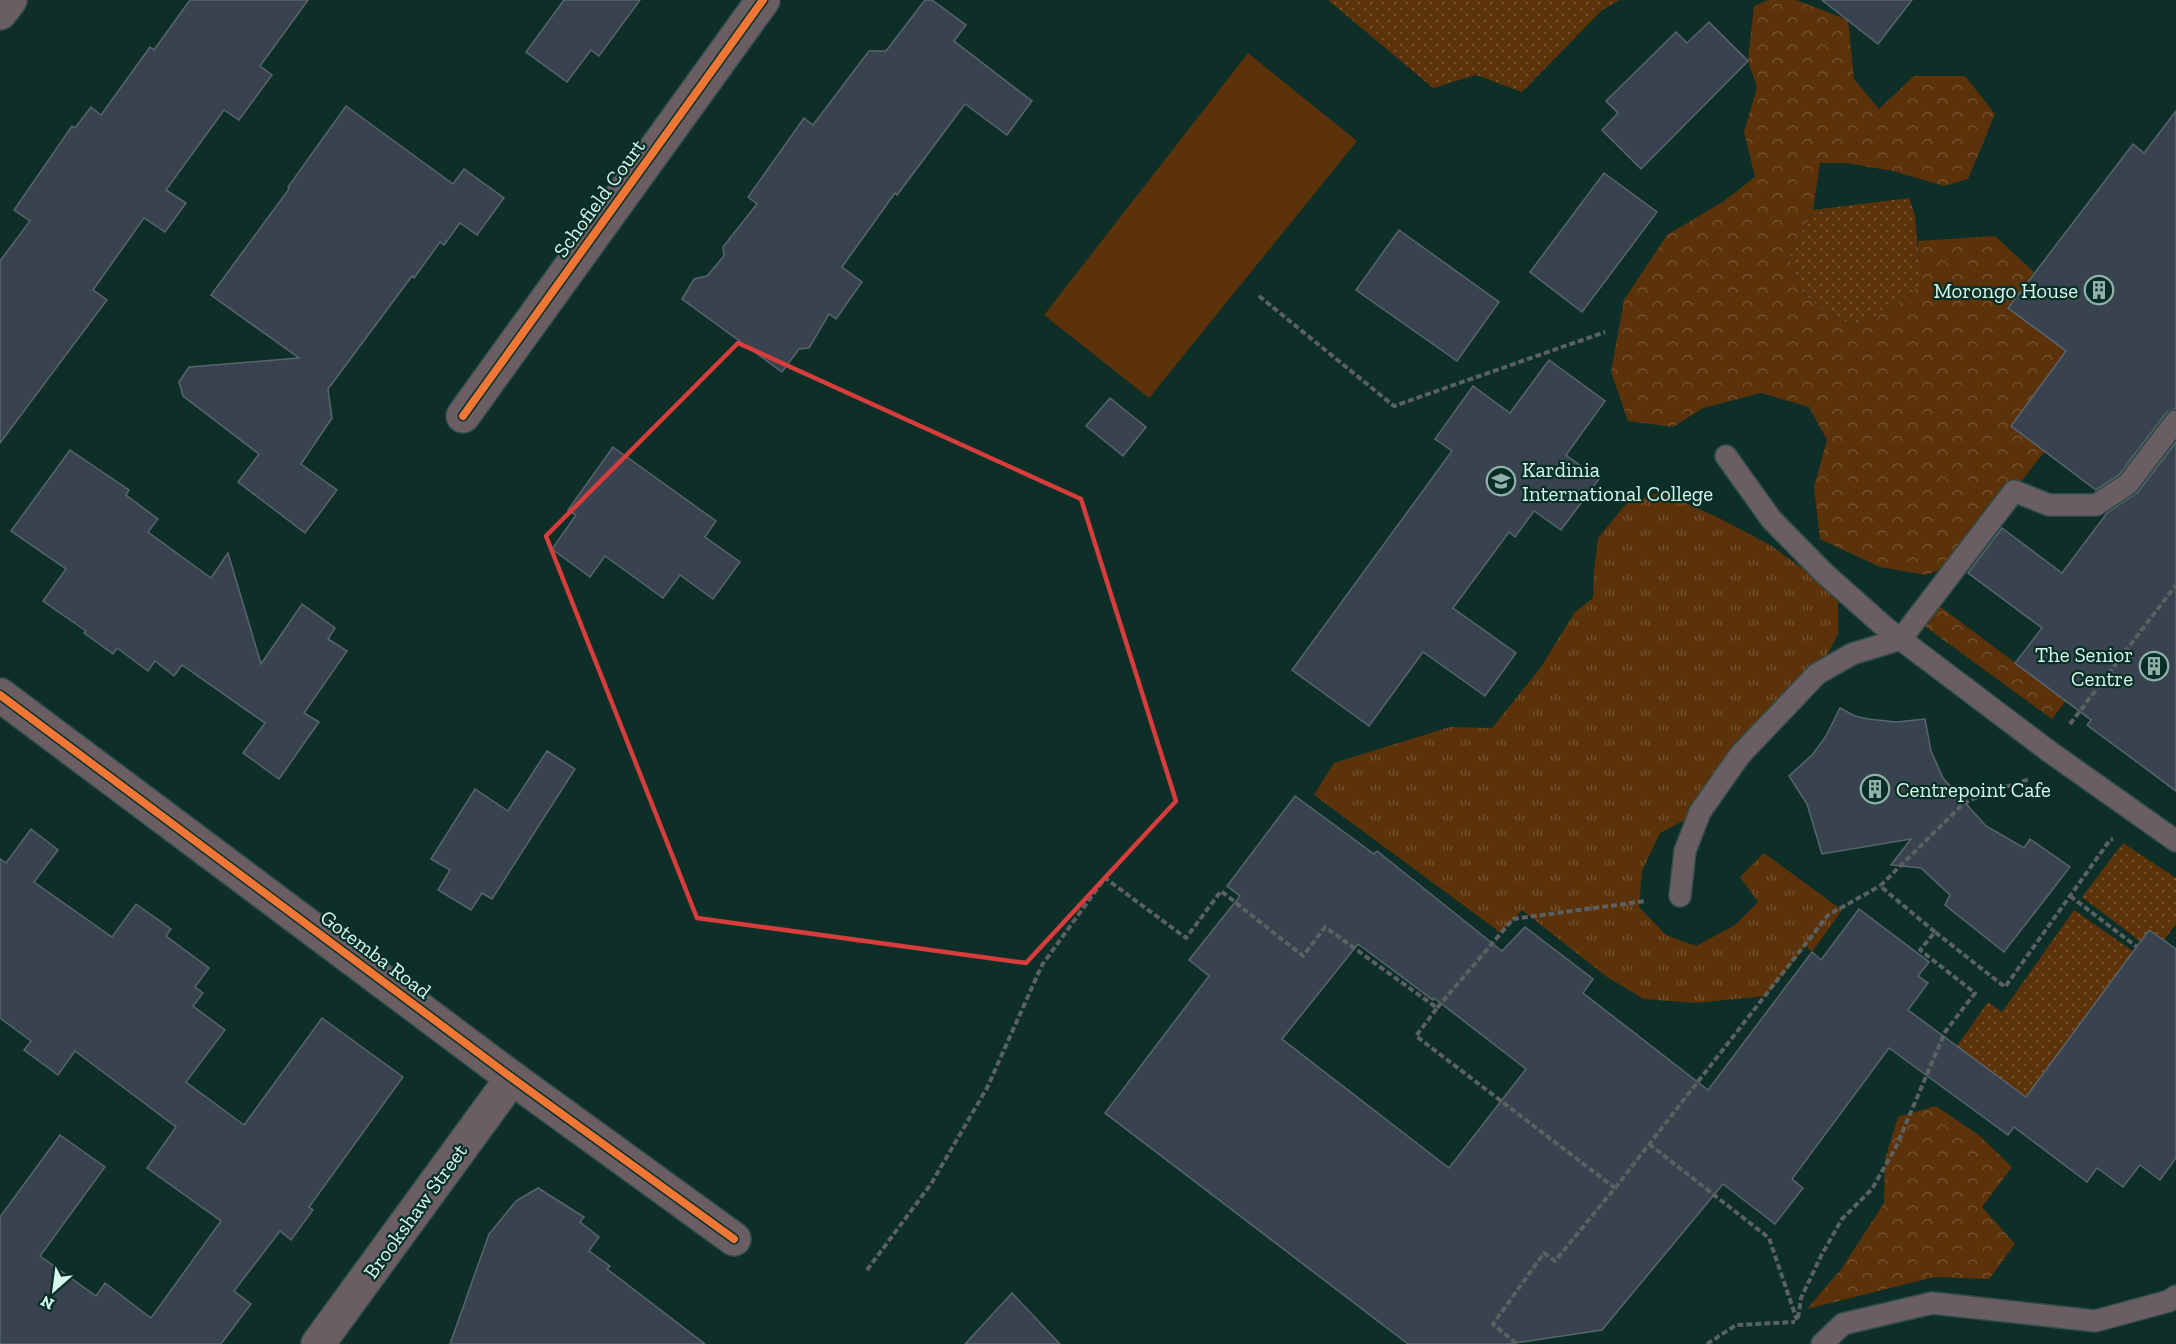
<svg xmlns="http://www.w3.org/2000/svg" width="2176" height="1344" viewBox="0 0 2176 1344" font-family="'Zilla Slab',serif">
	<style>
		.grass { fill: url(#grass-dots) }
		.forest { fill: url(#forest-crowns) }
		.park { fill: url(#park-tufts) }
		.pitch { fill: #5c320a }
		.building { fill: #394350; stroke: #58656c; stroke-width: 1.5; fill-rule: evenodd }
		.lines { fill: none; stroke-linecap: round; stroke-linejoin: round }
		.lane-casing { stroke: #304d46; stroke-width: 24 }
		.street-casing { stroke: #304d46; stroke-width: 36 }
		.path { stroke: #5b6061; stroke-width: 4; stroke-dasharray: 6 3; stroke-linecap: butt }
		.lane { stroke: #6a5e64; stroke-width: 21 }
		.street { stroke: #6a5e64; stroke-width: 33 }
		.cycleway-casing { stroke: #082f26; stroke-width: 11 }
		.cycleway { stroke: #f07635; stroke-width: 8 }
		.marked { fill: none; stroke: #d63d3c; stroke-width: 4.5; stroke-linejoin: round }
		.labels { text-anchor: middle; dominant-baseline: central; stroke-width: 4.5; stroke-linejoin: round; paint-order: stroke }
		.street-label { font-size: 21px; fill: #d6f8ed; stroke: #082f26 }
		.poi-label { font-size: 21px; fill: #d6f8ed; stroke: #082f26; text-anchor: end }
	</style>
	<defs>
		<pattern id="grass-dots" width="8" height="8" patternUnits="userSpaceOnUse" patternTransform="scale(1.5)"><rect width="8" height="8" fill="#5c320a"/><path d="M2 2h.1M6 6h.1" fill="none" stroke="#73502e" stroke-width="1.8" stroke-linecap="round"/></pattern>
		<pattern id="forest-crowns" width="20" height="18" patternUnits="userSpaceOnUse" patternTransform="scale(1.5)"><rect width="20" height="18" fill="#5c320a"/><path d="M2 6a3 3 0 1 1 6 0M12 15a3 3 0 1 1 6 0" fill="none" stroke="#73502e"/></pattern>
		<pattern id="park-tufts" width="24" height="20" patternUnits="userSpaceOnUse" patternTransform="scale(1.5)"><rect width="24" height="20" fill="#5c320a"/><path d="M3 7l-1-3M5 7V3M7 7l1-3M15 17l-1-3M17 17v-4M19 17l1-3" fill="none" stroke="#73502e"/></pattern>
	</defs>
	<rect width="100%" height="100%" fill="#0d2f28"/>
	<g class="grass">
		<polygon points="1328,0 1620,0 1602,10 1522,92 1476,75 1433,88"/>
		<polygon points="1909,198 1915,215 1921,285 1888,310 1854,326 1821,309 1801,290 1789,257 1813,210"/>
		<polygon points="2123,843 2176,878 2176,924 2164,940 2150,930 2141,942 2082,897"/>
		<polygon points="2074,910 2134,952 2026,1097 1957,1046 1988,1002 2002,1012"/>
	</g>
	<g class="forest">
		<polygon points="1768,0 1796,0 1848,20 1854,79 1879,109 1914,76 1965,76 1995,114 1968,179 1944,186 1893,171 1846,163 1820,163 1813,210 1789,257 1801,290 1821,309 1854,326 1888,310 1920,285 1918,241 1995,236 2034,272 2008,308 2066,351 2011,426 2045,451 1956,564 1926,575 1880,567 1820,539 1814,487 1827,440 1809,407 1761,393 1703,408 1673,427 1628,421 1611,372 1624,300 1667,235 1724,201 1755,177 1744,132 1757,87 1748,61 1754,6"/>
		<polygon points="2166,526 2176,558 2052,719 1923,625 1938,605 2046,686"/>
		<polygon points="1936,1106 1980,1136 2012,1167 1982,1207 2015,1244 1989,1279 1934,1277 1807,1309 1842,1268 1884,1203 1885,1159 1898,1117"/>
	</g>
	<polygon class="park" points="1660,492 1715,516 1770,545 1838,594 1838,634 1813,682 1700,812 1660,833 1642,871 1639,907 1666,935 1696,946 1735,925 1758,902 1740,877 1764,853 1842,910 1812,952 1806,946 1766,996 1695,1003 1644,999 1607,977 1522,910 1501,933 1314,795 1334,763 1450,727 1492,728 1541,667 1575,612 1593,598 1594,571 1598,538 1626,504"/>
	<polygon class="pitch" points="1248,53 1357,141 1149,398 1044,315"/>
	<g class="building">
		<polygon points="190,0 308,0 260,66 272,75 239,120 224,110 166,190 186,203 165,232 144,218 93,290 107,300 0,443 0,261 30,221 14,210 72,126 75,128 91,107 101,115 150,47 154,50"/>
		<polygon points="564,0 640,0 599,56 591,50 567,82 526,52"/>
		<polygon points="925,0 932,0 966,25 954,41 1032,101 1007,135 965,104 897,195 895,193 842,267 862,282 836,319 829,314 809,348 799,349 782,372 682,299 694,279 707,276 724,256 723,247 757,204 748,197 804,118 813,125 869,51 886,51"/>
		<polygon points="1822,0 1912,0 1878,44"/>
		<polygon points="1709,22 1748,61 1641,169 1602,130 1618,113 1606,101 1676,32 1687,43"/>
		<polygon points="346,106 453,184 464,169 504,198 477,235 460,223 444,245 440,242 414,278 412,276 328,389 332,418 301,464 337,490 305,533 238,482 259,454 183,396 179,382 189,367 299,358 211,295 289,189 288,187"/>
		<polygon points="2176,111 2176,408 2166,413 2119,475 2096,490 2011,426 2066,351 2008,308 2133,144 2144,153"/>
		<polygon points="1604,173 1657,212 1582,312 1530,272"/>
		<polygon points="1399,230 1499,302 1457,361 1356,290"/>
		<polygon points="1549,360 1605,401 1566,455 1599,479 1561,530 1534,511 1515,537 1509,532 1453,608 1516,653 1485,696 1423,652 1369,726 1292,670 1452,451 1435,439 1473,386 1510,413"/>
		<polygon points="1110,398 1146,427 1123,456 1086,426"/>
		<polygon points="2176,442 2176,791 2087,725 2091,720 2015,663 2042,628 1968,573 2002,528 2062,573 2107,513 2138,492"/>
		<polygon points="613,447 716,521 705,537 740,562 713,599 680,575 663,598 605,556 590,577 552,549 576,515 568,510"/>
		<polygon points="70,450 129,490 126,495 158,519 148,532 211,578 228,553 261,664 302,604 335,628 328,639 347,651 304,713 319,722 279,779 243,753 265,723 182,665 174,676 155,661 148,671 117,648 113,654 84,633 86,631 43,601 66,569 11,531"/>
		<polygon points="1840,708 1855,716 1868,719 1896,722 1925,719 1931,751 1943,778 1986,826 2024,848 2030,839 2070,867 2004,952 1945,905 1950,895 1921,868 1891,865 1911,839 1822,854 1807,804 1789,776 1813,754 1826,736"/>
		<polygon points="547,751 575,769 492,899 482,893 471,910 438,890 450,870 431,859 475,789 508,811"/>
		<path d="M1295,796L1374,854L1377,851L1502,951L1525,927L1593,979L1583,993L1708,1090L1812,952L1821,960L1859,909L1929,962L1918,976L1928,983L1908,1010L2026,1097L2149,930L2176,949V1158L2160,1180L2140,1165L2123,1187L2097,1168L2087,1182L2014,1127L2008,1135L1889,1048L1792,1179L1803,1188L1775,1224L1723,1184L1602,1330L1509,1344H1408L1105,1113L1209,976L1189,960L1240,896L1227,886ZM1358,944L1433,1000L1434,998L1526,1069L1449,1168L1282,1039Z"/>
		<polygon points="31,829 58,850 34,882 112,937 136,904 171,929 166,936 209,968 195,987 203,993 193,1006 225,1030 186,1082 244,1125 322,1018 403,1077 309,1207 313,1210 291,1240 280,1231 234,1291 251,1304 221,1344 0,1344 0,1217 60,1135 105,1167 40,1256 96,1296 105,1283 151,1318 221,1221 147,1168 176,1127 75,1051 58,1075 24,1050 31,1041 0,1018 0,859 6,863"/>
		<polygon points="538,1188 584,1217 580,1222 599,1237 589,1251 610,1266 607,1269 705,1344 450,1344 489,1234 516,1201"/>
		<polygon points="1012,1293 1060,1344 965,1344"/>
	</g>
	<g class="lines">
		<g class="lane-casing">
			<g id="lane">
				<polyline points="1726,456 1771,519 1824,573 1887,629 2050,752 2176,841"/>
				<polyline points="1680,896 1685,851 1700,812 1740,755 1817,674 1852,654 1901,639 2014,491 2049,505 2096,505 2128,484 2176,421"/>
				<polyline points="1822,1344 1843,1324 1932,1303 2095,1321 2169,1301 2176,1296"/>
			</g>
		</g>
		<g class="street-casing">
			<g id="street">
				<polyline points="0,13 10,0"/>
				<polyline points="463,416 763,0"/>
				<polyline points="0,695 512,1078 734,1239"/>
				<polyline points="318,1344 512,1078"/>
			</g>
		</g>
		<g class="path">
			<polyline points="1259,296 1394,406 1605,332"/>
			<polyline points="2070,724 2176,585"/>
			<polyline points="2070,896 2137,947"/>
			<polyline points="1935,932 1880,886 1964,803 1986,793 2030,779"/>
			<polyline points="1437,1008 1513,919 1646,901"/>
			<polyline points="1649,1144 1769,1238 1797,1320"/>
			<polyline points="1615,1188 1828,915 1880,886"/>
			<polyline points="867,1270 931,1184 987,1088 1042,965 1105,878 1186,938 1221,891 1303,956 1325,927 1437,1008 1416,1036 1615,1188 1555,1261 1544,1253 1493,1324 1517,1344"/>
			<polyline points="1798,1318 1801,1298 1821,1256 1842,1219 1872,1189 1896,1147 1945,1032 1975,993 1920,950 1935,932 2005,987 2110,840 2113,839"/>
			<polyline points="1707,1344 1736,1325 1795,1322"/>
		</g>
		<use href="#lane" class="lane"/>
		<use href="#street" class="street"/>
		<g class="cycleway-casing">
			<g id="cycleway">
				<polyline points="463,416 763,0"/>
				<polyline points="0,695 512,1078 734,1239"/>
			</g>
		</g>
		<use href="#cycleway" class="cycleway"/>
	</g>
	<path class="marked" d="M738,343L1081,499L1176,801L1026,963L697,918L546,536Z"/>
	<defs>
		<g id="building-ring" transform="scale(1.5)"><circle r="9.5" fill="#082f26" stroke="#90b2a8" stroke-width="1.5"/><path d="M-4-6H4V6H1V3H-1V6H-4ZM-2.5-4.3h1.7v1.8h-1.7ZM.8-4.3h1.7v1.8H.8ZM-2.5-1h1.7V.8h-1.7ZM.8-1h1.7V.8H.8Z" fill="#90b2a8"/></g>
		<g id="school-ring" transform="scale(1.5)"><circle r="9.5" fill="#082f26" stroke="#90b2a8" stroke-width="1.5"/><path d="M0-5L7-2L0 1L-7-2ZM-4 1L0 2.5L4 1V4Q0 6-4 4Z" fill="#90b2a8"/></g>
	</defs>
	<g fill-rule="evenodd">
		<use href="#building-ring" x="2099" y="290"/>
		<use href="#school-ring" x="1501" y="481"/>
		<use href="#building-ring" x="2154" y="666"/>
		<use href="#building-ring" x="1875" y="789"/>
	</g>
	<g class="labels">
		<g class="street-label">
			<text transform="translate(599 198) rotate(-54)">Schofield Court</text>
			<text transform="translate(376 954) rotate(37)">Gotemba Road</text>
			<text transform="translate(415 1211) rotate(-54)">Brookshaw Street</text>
		</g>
		<g class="poi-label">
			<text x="2078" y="290">Morongo House</text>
			<text x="1522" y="469" text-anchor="start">Kardinia<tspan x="1522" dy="24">International College</tspan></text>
			<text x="2133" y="654">The Senior<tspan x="2133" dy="24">Centre</tspan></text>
			<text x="1896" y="789" text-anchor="start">Centrepoint Cafe</text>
		</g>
	</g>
	<g transform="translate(54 1290) rotate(208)" stroke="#082f26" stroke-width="4.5" paint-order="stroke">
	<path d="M0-4.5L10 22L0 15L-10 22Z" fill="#d6f8ed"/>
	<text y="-9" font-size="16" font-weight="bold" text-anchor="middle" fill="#d6f8ed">N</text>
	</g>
</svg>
